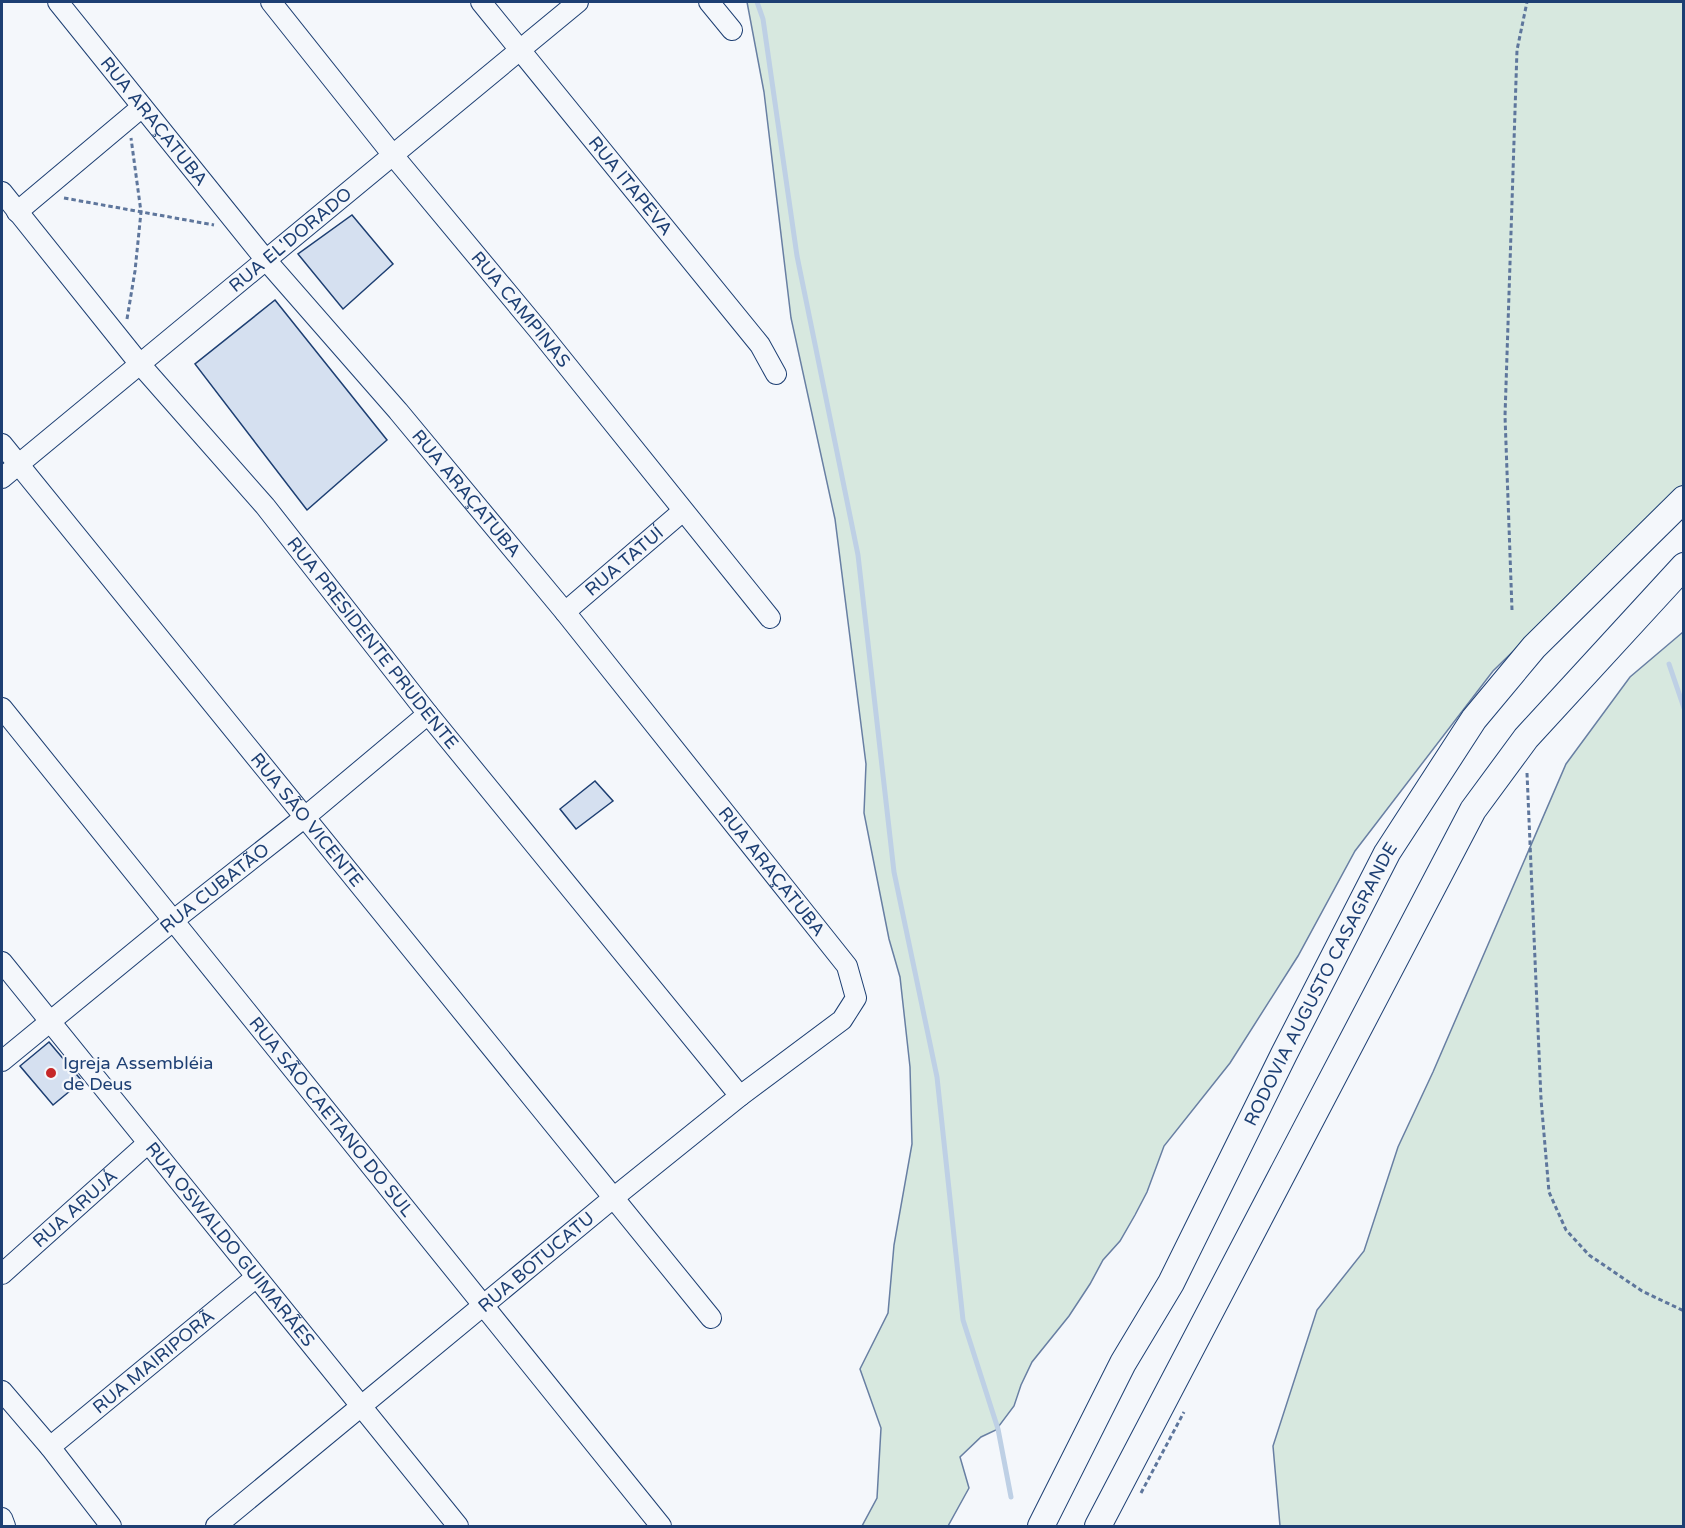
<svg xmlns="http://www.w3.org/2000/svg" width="1685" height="1528" viewBox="0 0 1685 1528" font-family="'Varela Round',sans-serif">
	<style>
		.green { fill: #d7e8df; stroke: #687fa3; stroke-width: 1.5 }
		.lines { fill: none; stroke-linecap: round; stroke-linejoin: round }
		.stream { stroke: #bed0e5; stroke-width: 5 }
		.building { fill: #d5e0f0; stroke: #1d3f73; stroke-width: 1.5 }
		.minor-casing { stroke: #1d3f73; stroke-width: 22 }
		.major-casing { stroke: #1d3f73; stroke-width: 28 }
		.path { stroke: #5e769c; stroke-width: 3; stroke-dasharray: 4.5 3; stroke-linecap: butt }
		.minor { stroke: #f4f7fb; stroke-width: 20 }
		.major { stroke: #f4f7fb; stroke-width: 26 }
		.poi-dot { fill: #c62828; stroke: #f4f7fb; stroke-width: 2 }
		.labels { text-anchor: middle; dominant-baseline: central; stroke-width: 4.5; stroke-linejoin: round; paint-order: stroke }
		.street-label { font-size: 18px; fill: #1d3f73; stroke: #f4f7fb }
		.poi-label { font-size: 18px; fill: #1d3f73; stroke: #f4f7fb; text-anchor: start }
	</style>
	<rect width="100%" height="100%" fill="#f4f7fb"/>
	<g class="green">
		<polygon points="747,2 1683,2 1683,485 1493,671 1355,851 1298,956 1230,1063 1164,1146 1147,1192 1135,1215 1120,1241 1103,1260 1090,1284 1069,1316 1032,1362 1021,1385 1014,1406 996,1430 981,1437 960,1457 969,1488 948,1526 862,1526 877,1498 881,1428 860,1369 888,1313 894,1245 912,1144 910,1067 900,977 889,939 864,813 866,764 835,519 791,318 764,92"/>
		<polygon points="1683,632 1683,1526 1280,1526 1273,1446 1317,1310 1364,1251 1398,1147 1433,1072 1566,764 1630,677"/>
	</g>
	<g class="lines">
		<g class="stream">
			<polyline points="757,2 763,19 797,256 858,555 894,872 937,1077 963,1320 998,1429 1011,1497"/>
			<polyline points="1669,664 1684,708"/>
		</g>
	</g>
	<g class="building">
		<polygon points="352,215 393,264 343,309 298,254"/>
		<polygon points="275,300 387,440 307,510 195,364"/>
		<polygon points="595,781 613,801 576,829 560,809"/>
		<polygon points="49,1042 82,1081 53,1105 20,1066"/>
	</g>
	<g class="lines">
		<g class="minor-casing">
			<g id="minor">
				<path id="s1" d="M58,2L265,259L398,411L565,612L847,966L856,998L842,1020L740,1096L612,1199L216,1526"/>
				<path id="s2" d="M271,2L392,154L540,332L770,618"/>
				<path id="s3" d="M481,2L760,345L776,374"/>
				<polyline points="709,2 732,30"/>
				<path id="s4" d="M2,192L139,363L265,506L428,714L740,1096"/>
				<polyline points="17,212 142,107"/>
				<path id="s5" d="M2,444L711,1318"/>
				<path id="s6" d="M2,478L578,2"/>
				<path id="s7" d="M565,612L683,511"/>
				<path id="s8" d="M2,708L661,1526"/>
				<path id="s9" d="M2,962L458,1526"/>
				<path id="s10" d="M2,1061L174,920L305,817L428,714"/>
				<path id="s11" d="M2,1274L148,1143"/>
				<polyline points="2,1391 50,1447 111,1526"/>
				<path id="s12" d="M50,1447L255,1278"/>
				<polyline points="2,1518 5,1526"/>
			</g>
		</g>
		<g class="major-casing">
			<g id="major">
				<path id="s13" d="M1041,1526L1123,1363L1171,1283L1284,1054L1387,853L1474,719L1534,647L1684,499"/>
				<polyline points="1098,1526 1473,810 1526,738 1684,566"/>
			</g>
		</g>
		<g class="path">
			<polyline points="64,198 214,225"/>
			<polyline points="127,319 135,271 141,212 131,138"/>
			<polyline points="1512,610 1505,416 1517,50 1527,2"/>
			<polyline points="1527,773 1541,1099 1549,1192 1566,1230 1589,1255 1642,1291 1684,1311"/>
			<polyline points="1141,1493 1184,1412"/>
		</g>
		<use href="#minor" class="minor"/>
		<use href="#major" class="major"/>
	</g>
	<circle class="poi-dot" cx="51" cy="1073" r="6"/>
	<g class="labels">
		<g class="street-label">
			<text stroke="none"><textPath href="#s1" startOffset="153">RUA ARAÇATUBA</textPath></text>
			<text stroke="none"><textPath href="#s3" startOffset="237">RUA ITAPEVA</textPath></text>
			<text stroke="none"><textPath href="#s6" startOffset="374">RUA EL'DORADO</textPath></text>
			<text stroke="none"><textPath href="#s2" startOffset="396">RUA CAMPINAS</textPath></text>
			<text stroke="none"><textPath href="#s1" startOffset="639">RUA ARAÇATUBA</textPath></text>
			<text stroke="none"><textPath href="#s7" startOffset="78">RUA TATUÍ</textPath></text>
			<text stroke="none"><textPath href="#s4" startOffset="584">RUA PRESIDENTE PRUDENTE</textPath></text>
			<text stroke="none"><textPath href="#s5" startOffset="484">RUA SÃO VICENTE</textPath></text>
			<text stroke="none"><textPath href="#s1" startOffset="1125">RUA ARAÇATUBA</textPath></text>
			<text stroke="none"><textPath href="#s10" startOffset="274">RUA CUBATÃO</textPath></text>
			<text stroke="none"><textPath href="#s13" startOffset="610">RODOVIA AUGUSTO CASAGRANDE</textPath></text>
			<text stroke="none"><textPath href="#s8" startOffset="525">RUA SÃO CAETANO DO SUL</textPath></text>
			<text stroke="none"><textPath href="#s11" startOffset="98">RUA ARUJÁ</textPath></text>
			<text stroke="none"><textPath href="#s9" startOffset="363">RUA OSWALDO GUIMARÃES</textPath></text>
			<text transform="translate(536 1262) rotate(-40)">RUA BOTUCATU</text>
			<text stroke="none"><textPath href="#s12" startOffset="134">RUA MAIRIPORÃ</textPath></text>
		</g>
		<g class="poi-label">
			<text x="63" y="1063">Igreja Assembléia<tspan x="63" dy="21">de Deus</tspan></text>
		</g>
	</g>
	<rect width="1685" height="1528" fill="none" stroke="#1d3f73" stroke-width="6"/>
</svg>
